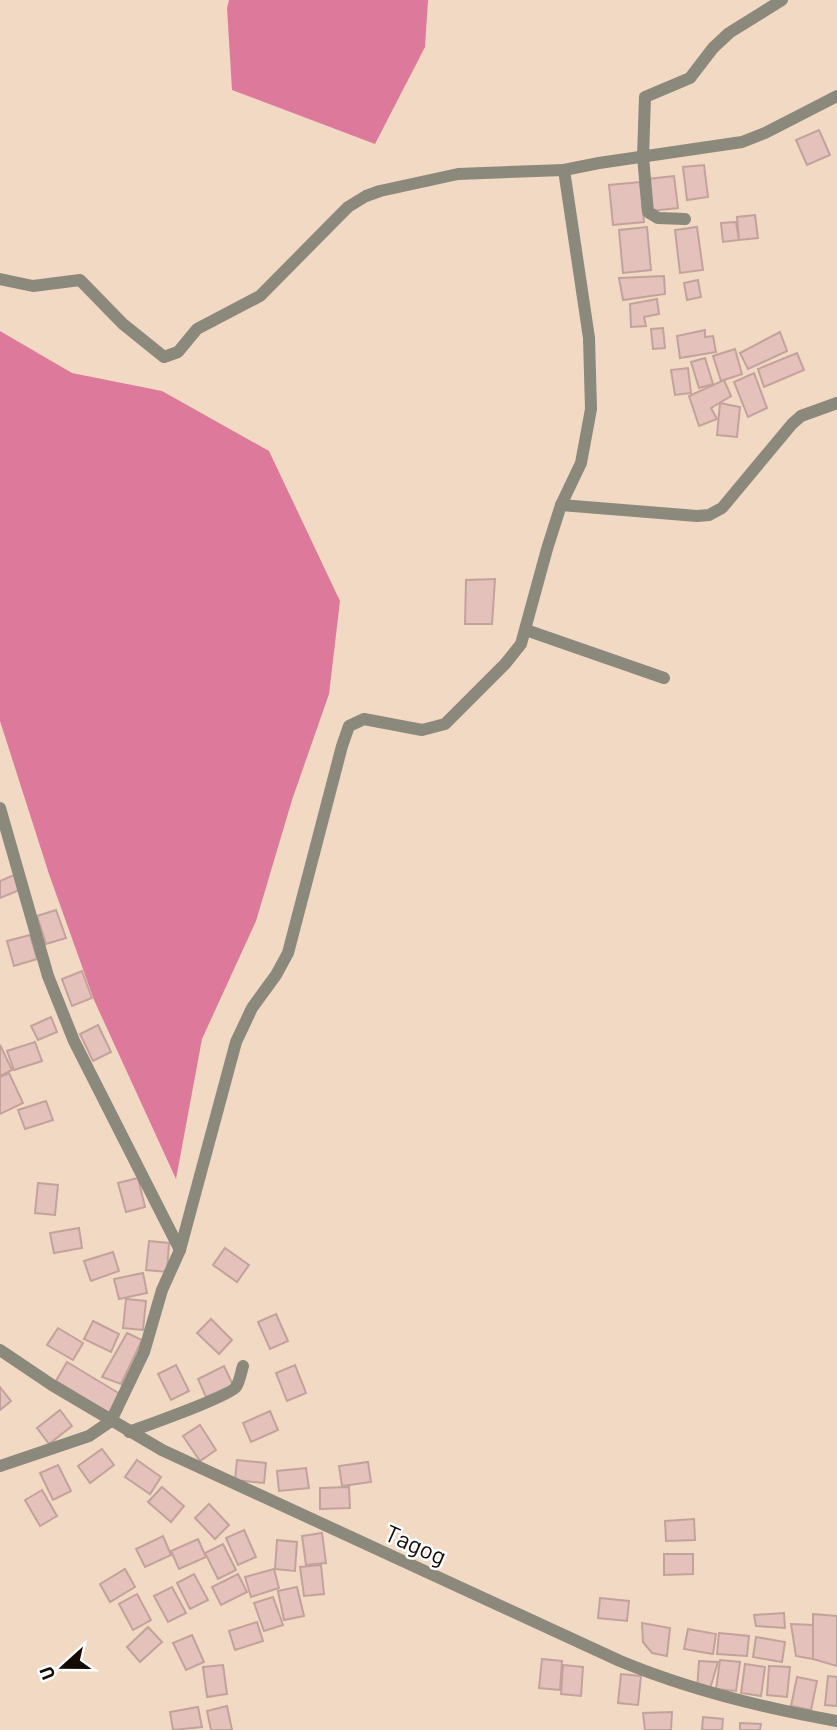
<svg xmlns="http://www.w3.org/2000/svg" width="837" height="1730" viewBox="0 0 837 1730" font-family="Barlow,sans-serif">
	<style>
		.forest { fill: #dd7a9c }
		.building { fill: #e4c1ba; stroke: #c4a29c; stroke-width: 2 }
		.lines { fill: none; stroke-linecap: round; stroke-linejoin: round }
		.street { stroke: #8b887c; stroke-width: 12 }
		.labels { text-anchor: middle; dominant-baseline: central; stroke-width: 5; stroke-linejoin: round; paint-order: stroke }
		.street-label { font-size: 24px; fill: #140b05; stroke: #fff }
	</style>
	<rect width="100%" height="100%" fill="#f2d9c3"/>
	<g class="forest">
		<polygon points="229,0 428,0 425,47 375,144 232,90 227,8"/>
		<polygon points="0,331 72,373 162,391 269,451 340,601 329,694 292,800 256,921 202,1039 176,1179 94,1000 49,874 0,721"/>
	</g>
	<g class="building">
		<polygon points="819,130 830,155 807,165 796,140"/>
		<polygon points="704,165 708,197 687,200 683,167"/>
		<polygon points="674,176 678,208 651,211 647,179"/>
		<polygon points="640,182 644,222 613,225 609,185"/>
		<polygon points="755,215 758,238 739,240 737,217"/>
		<polygon points="736,222 739,240 723,242 721,223"/>
		<polygon points="647,227 651,270 623,273 619,230"/>
		<polygon points="697,227 703,270 680,273 675,230"/>
		<polygon points="664,276 665,294 623,300 619,278"/>
		<polygon points="698,280 701,297 687,300 684,283"/>
		<polygon points="657,299 659,314 644,317 646,326 631,327 630,304"/>
		<polygon points="663,328 665,348 653,349 651,329"/>
		<polygon points="705,330 705,337 713,336 716,352 680,358 677,336"/>
		<polygon points="780,332 787,351 748,369 740,353"/>
		<polygon points="735,349 742,374 721,381 713,356"/>
		<polygon points="797,353 804,370 764,387 758,369"/>
		<polygon points="705,358 713,384 699,388 691,362"/>
		<polygon points="688,368 691,393 675,395 671,370"/>
		<polygon points="754,373 767,408 748,417 734,382"/>
		<polygon points="724,380 731,396 711,408 717,419 699,426 689,396"/>
		<polygon points="720,403 740,407 737,437 717,435"/>
		<polygon points="495,579 492,624 465,624 466,580"/>
		<polygon points="16,874 22,889 0,898 0,881"/>
		<polygon points="56,910 66,938 46,944 37,916"/>
		<polygon points="30,935 37,959 14,966 7,941"/>
		<polygon points="82,971 92,998 72,1006 62,979"/>
		<polygon points="51,1017 57,1032 38,1040 31,1026"/>
		<polygon points="98,1025 111,1052 93,1061 80,1034"/>
		<polygon points="35,1042 42,1061 14,1070 7,1051"/>
		<polygon points="0,1045 12,1070 0,1076"/>
		<polygon points="9,1073 23,1103 0,1114 0,1077"/>
		<polygon points="46,1101 53,1120 25,1129 18,1110"/>
		<polygon points="138,1178 145,1207 126,1212 118,1183"/>
		<polygon points="38,1183 58,1185 55,1215 35,1213"/>
		<polygon points="79,1228 82,1248 54,1253 50,1233"/>
		<polygon points="149,1241 169,1243 167,1272 146,1270"/>
		<polygon points="225,1248 249,1265 237,1282 213,1265"/>
		<polygon points="113,1252 119,1271 91,1281 84,1261"/>
		<polygon points="143,1273 147,1293 119,1299 114,1279"/>
		<polygon points="126,1299 146,1301 143,1330 123,1328"/>
		<polygon points="276,1314 288,1341 270,1349 258,1322"/>
		<polygon points="211,1319 232,1340 219,1354 197,1333"/>
		<polygon points="93,1321 119,1334 111,1352 84,1339"/>
		<polygon points="58,1328 83,1343 73,1360 47,1345"/>
		<polygon points="127,1333 142,1340 121,1384 102,1377"/>
		<polygon points="67,1362 120,1394 109,1413 56,1381"/>
		<polygon points="176,1365 189,1391 171,1400 158,1374"/>
		<polygon points="295,1365 306,1393 287,1401 276,1373"/>
		<polygon points="224,1366 233,1385 206,1397 198,1379"/>
		<polygon points="0,1387 11,1401 0,1410"/>
		<polygon points="60,1410 72,1426 49,1444 37,1428"/>
		<polygon points="270,1411 278,1430 251,1442 243,1423"/>
		<polygon points="200,1425 216,1450 200,1461 183,1436"/>
		<polygon points="102,1449 114,1465 90,1483 78,1466"/>
		<polygon points="137,1460 161,1477 150,1494 125,1477"/>
		<polygon points="237,1460 266,1463 264,1483 235,1480"/>
		<polygon points="368,1462 371,1482 342,1486 339,1466"/>
		<polygon points="58,1465 71,1491 53,1500 40,1473"/>
		<polygon points="306,1468 309,1488 279,1491 277,1471"/>
		<polygon points="162,1487 184,1506 171,1522 148,1502"/>
		<polygon points="349,1487 350,1508 320,1509 320,1488"/>
		<polygon points="42,1490 57,1516 40,1526 25,1500"/>
		<polygon points="209,1504 229,1525 215,1539 195,1518"/>
		<polygon points="694,1519 695,1540 666,1541 665,1521"/>
		<polygon points="244,1530 256,1557 238,1565 226,1538"/>
		<polygon points="322,1533 326,1563 306,1565 302,1536"/>
		<polygon points="163,1536 171,1555 145,1567 136,1549"/>
		<polygon points="198,1539 206,1557 179,1569 171,1551"/>
		<polygon points="277,1540 297,1542 295,1571 275,1569"/>
		<polygon points="223,1544 236,1570 218,1579 205,1553"/>
		<polygon points="664,1554 693,1554 693,1574 664,1575"/>
		<polygon points="321,1565 324,1594 304,1596 300,1567"/>
		<polygon points="125,1569 135,1587 110,1602 100,1584"/>
		<polygon points="274,1569 279,1588 251,1597 245,1577"/>
		<polygon points="194,1574 208,1600 190,1609 177,1583"/>
		<polygon points="238,1574 247,1592 221,1605 212,1587"/>
		<polygon points="172,1587 186,1613 168,1622 154,1596"/>
		<polygon points="297,1587 304,1616 284,1620 278,1591"/>
		<polygon points="137,1594 151,1620 133,1630 119,1604"/>
		<polygon points="273,1597 283,1625 264,1631 254,1603"/>
		<polygon points="600,1598 629,1601 627,1621 598,1618"/>
		<polygon points="784,1613 785,1628 756,1626 754,1615"/>
		<polygon points="813,1614 837,1616 837,1666 813,1659"/>
		<polygon points="257,1622 263,1641 235,1650 229,1631"/>
		<polygon points="642,1623 670,1628 667,1656 652,1653 643,1642"/>
		<polygon points="791,1624 813,1625 813,1659 796,1656"/>
		<polygon points="148,1627 162,1642 140,1662 127,1647"/>
		<polygon points="688,1629 716,1634 713,1654 684,1649"/>
		<polygon points="719,1633 749,1636 747,1656 717,1654"/>
		<polygon points="192,1635 204,1662 186,1670 173,1643"/>
		<polygon points="756,1637 785,1642 782,1662 753,1657"/>
		<polygon points="542,1659 562,1661 560,1690 539,1688"/>
		<polygon points="720,1660 740,1662 736,1691 716,1689"/>
		<polygon points="699,1661 718,1662 709,1692 697,1689"/>
		<polygon points="745,1664 765,1667 761,1696 741,1693"/>
		<polygon points="223,1665 227,1694 207,1697 203,1667"/>
		<polygon points="563,1665 583,1667 581,1696 561,1694"/>
		<polygon points="769,1666 790,1667 787,1697 767,1695"/>
		<polygon points="621,1674 641,1676 638,1705 618,1703"/>
		<polygon points="828,1676 837,1677 837,1706 825,1705"/>
		<polygon points="797,1677 817,1681 811,1710 791,1706"/>
		<polygon points="227,1706 232,1730 211,1730 207,1711"/>
		<polygon points="198,1707 202,1727 173,1730 170,1712"/>
		<polygon points="672,1712 671,1730 645,1730 643,1713"/>
		<polygon points="703,1717 723,1719 722,1730 702,1730"/>
		<polygon points="740,1723 761,1724 760,1730 740,1730"/>
	</g>
	<g class="lines">
		<g class="street">
			<polyline points="685,219 658,218 648,212 643,157 645,97 690,78 713,48 729,33 782,0"/>
			<polyline points="0,279 33,286 80,280 123,324 164,357 178,352 197,329 260,296 348,207 366,196 380,191 458,174 564,170"/>
			<polyline points="561,505 697,516 709,515 722,508 792,424 801,416 837,403"/>
			<polyline points="526,630 664,678"/>
			<polyline points="0,808 48,976 74,1041 180,1250"/>
			<path d="M0,1350L52,1385L162,1450L620,1661C690,1690 763,1708 837,1721"/>
			<path d="M129,1432C145,1426 230,1396 236,1387C240,1381 241,1372 243,1366"/>
			<polyline points="0,1466 89,1436 111,1421 144,1352 162,1290 180,1250 236,1042 252,1008 276,975 288,953 342,746 349,726 364,719 422,730 445,724 505,664 521,644 547,549 561,505 581,463 591,409 589,338 564,170 599,163 742,142 765,133 837,96"/>
		</g>
	</g>
	<g class="labels">
		<g class="street-label">
			<text transform="translate(416 1544) rotate(24)">Tagog</text>
		</g>
	</g>
	<g transform="translate(63 1667) rotate(249)" stroke="#ffffff" stroke-width="5" paint-order="stroke">
	<path d="M0-5L12 26L0 18L-12 26Z" fill="#140b05"/>
	<text y="-10" font-size="19" font-weight="bold" text-anchor="middle" fill="#140b05">U</text>
	</g>
</svg>
